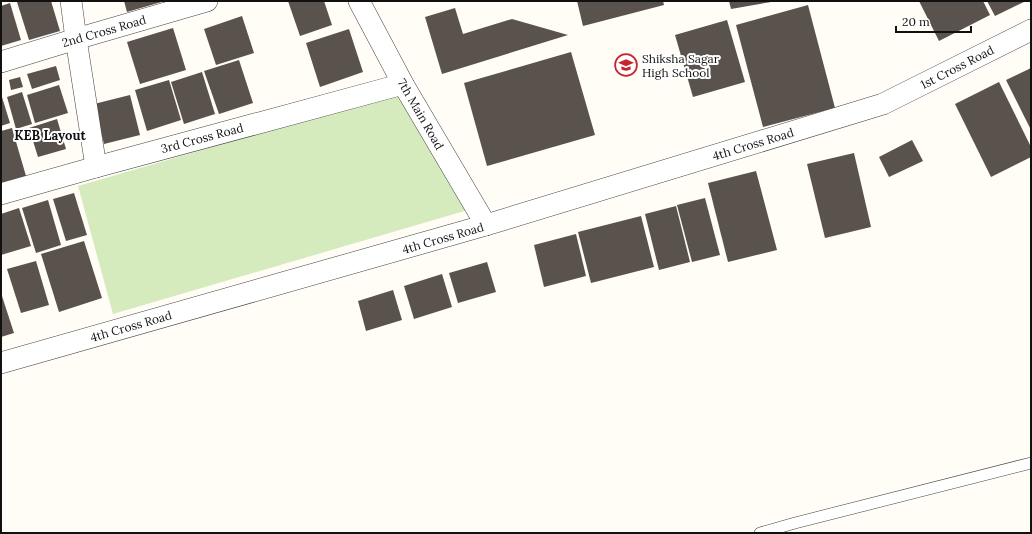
<svg xmlns="http://www.w3.org/2000/svg" width="1032" height="534" viewBox="0 0 1032 534" font-family="Lora,serif">
	<style>
		.green { fill: #d5ebbd }
		.building { fill: #5a524d }
		.lines { fill: none; stroke-linecap: round; stroke-linejoin: round }
		.lane-casing { stroke: #444; stroke-width: 12 }
		.street-casing { stroke: #444; stroke-width: 22 }
		.lane { stroke: #fff; stroke-width: 11 }
		.street { stroke: #fff; stroke-width: 21 }
		.labels { text-anchor: middle; dominant-baseline: central; stroke-width: 4; stroke-linejoin: round; paint-order: stroke }
		.street-label { font-size: 12px; fill: #111; stroke: #fff }
		.poi-label { font-size: 12px; fill: #111; stroke: #fff; text-anchor: start }
		.neighbourhood-label { font-size: 13px; font-weight: bold; fill: #111; stroke: #fff }
	</style>
	<rect width="100%" height="100%" fill="#fffdf5"/>
	<polygon class="green" points="398,93 468,210 113,314 78,186"/>
	<g class="building">
		<polygon points="19,1 51,1 60,31 29,40 17,2"/>
		<polygon points="124,1 165,1 127,12"/>
		<polygon points="288,1 324,1 332,25 300,36"/>
		<polygon points="577,1 663,1 664,5 583,26"/>
		<polygon points="729,1 771,1 771,2 731,9"/>
		<polygon points="919,1 983,1 990,15 939,41"/>
		<polygon points="987,1 1026,1 995,16"/>
		<polygon points="10,3 21,40 1,46 1,6"/>
		<polygon points="808,5 835,108 763,127 736,25"/>
		<polygon points="455,8 463,34 512,19 568,35 442,74 425,17"/>
		<polygon points="242,16 254,53 216,65 204,29"/>
		<polygon points="727,20 745,82 693,97 675,35"/>
		<polygon points="173,28 186,70 140,84 127,42"/>
		<polygon points="349,29 363,72 320,87 306,43"/>
		<polygon points="571,52 595,135 487,166 464,83"/>
		<polygon points="239,60 253,103 219,114 204,71"/>
		<polygon points="56,66 60,80 32,89 27,74"/>
		<polygon points="1031,68 1031,130 1006,80"/>
		<polygon points="202,72 215,114 184,124 171,82"/>
		<polygon points="20,77 23,87 11,90 9,80"/>
		<polygon points="169,80 181,120 147,131 135,90"/>
		<polygon points="999,82 1031,147 1031,157 991,177 955,104"/>
		<polygon points="59,85 68,113 35,123 27,95"/>
		<polygon points="22,92 32,124 16,129 7,97"/>
		<polygon points="1,94 10,123 1,126"/>
		<polygon points="130,95 140,135 104,144 94,104"/>
		<polygon points="57,119 66,149 38,157 29,128"/>
		<polygon points="12,128 26,176 1,184 1,131"/>
		<polygon points="912,140 923,161 889,177 879,157"/>
		<polygon points="854,153 871,227 825,238 807,164"/>
		<polygon points="756,171 777,250 728,262 708,183"/>
		<polygon points="74,193 87,235 66,241 53,199"/>
		<polygon points="705,198 720,255 692,262 677,205"/>
		<polygon points="48,200 61,245 36,253 22,208"/>
		<polygon points="676,206 690,262 659,270 645,214"/>
		<polygon points="19,208 31,246 1,255 1,214"/>
		<polygon points="641,216 654,267 591,283 578,232"/>
		<polygon points="576,234 586,276 544,287 534,245"/>
		<polygon points="84,241 102,298 59,312 41,254"/>
		<polygon points="36,261 49,305 21,313 7,269"/>
		<polygon points="487,262 496,292 458,303 449,273"/>
		<polygon points="442,274 452,307 414,319 404,286"/>
		<polygon points="393,290 402,320 366,331 358,301"/>
		<polygon points="1,293 14,333 1,337"/>
	</g>
	<g class="lines">
		<g class="lane-casing">
			<polyline id="lane" points="760,533 795,523 1031,463"/>
		</g>
		<g class="street-casing">
			<g id="street">
				<polyline points="71,1 76,39 96,167"/>
				<polyline points="359,1 403,84 486,225"/>
				<polyline points="1,62 76,39 207,1"/>
				<polyline points="1,194 96,167 403,84"/>
				<polyline points="1,363 486,225 883,104 1031,30"/>
			</g>
		</g>
		<use href="#lane" class="lane"/>
		<use href="#street" class="street"/>
	</g>
	<defs>
		<g id="school-ring" transform="scale(1.15)"><circle r="9.5" fill="#fff" stroke="#c4262e" stroke-width="1.5"/><path d="M0-5L7-2L0 1L-7-2ZM-4 1L0 2.5L4 1V4Q0 6-4 4Z" fill="#c4262e"/></g>
	</defs>
	<g fill-rule="evenodd">
		<use href="#school-ring" x="626" y="65"/>
	</g>
	<g class="labels">
		<g class="street-label">
			<text transform="translate(104 31) rotate(-16)">2nd Cross Road</text>
			<text transform="translate(957 67) rotate(-27)">1st Cross Road</text>
			<text transform="translate(421 114) rotate(60)">7th Main Road</text>
			<text transform="translate(202 138) rotate(-15)">3rd Cross Road</text>
			<text transform="translate(753 144) rotate(-17)">4th Cross Road</text>
			<text transform="translate(443 238) rotate(-16)">4th Cross Road</text>
			<text transform="translate(131 326) rotate(-16)">4th Cross Road</text>
		</g>
		<g class="poi-label">
			<text x="642" y="58">Shiksha Sagar<tspan x="642" dy="14">High School</tspan></text>
		</g>
		<g class="neighbourhood-label">
			<text x="50" y="135">KEB Layout</text>
		</g>
	</g>
	<rect width="1032" height="534" fill="none" stroke="#111111" stroke-width="4"/>
	<path d="M896 26v6h75v-6" fill="none" stroke="#111111" stroke-width="2"/>
	<text x="902" y="26" font-size="12" fill="#111111" stroke="#ffffff" stroke-width="3" paint-order="stroke">20 m</text>
</svg>
